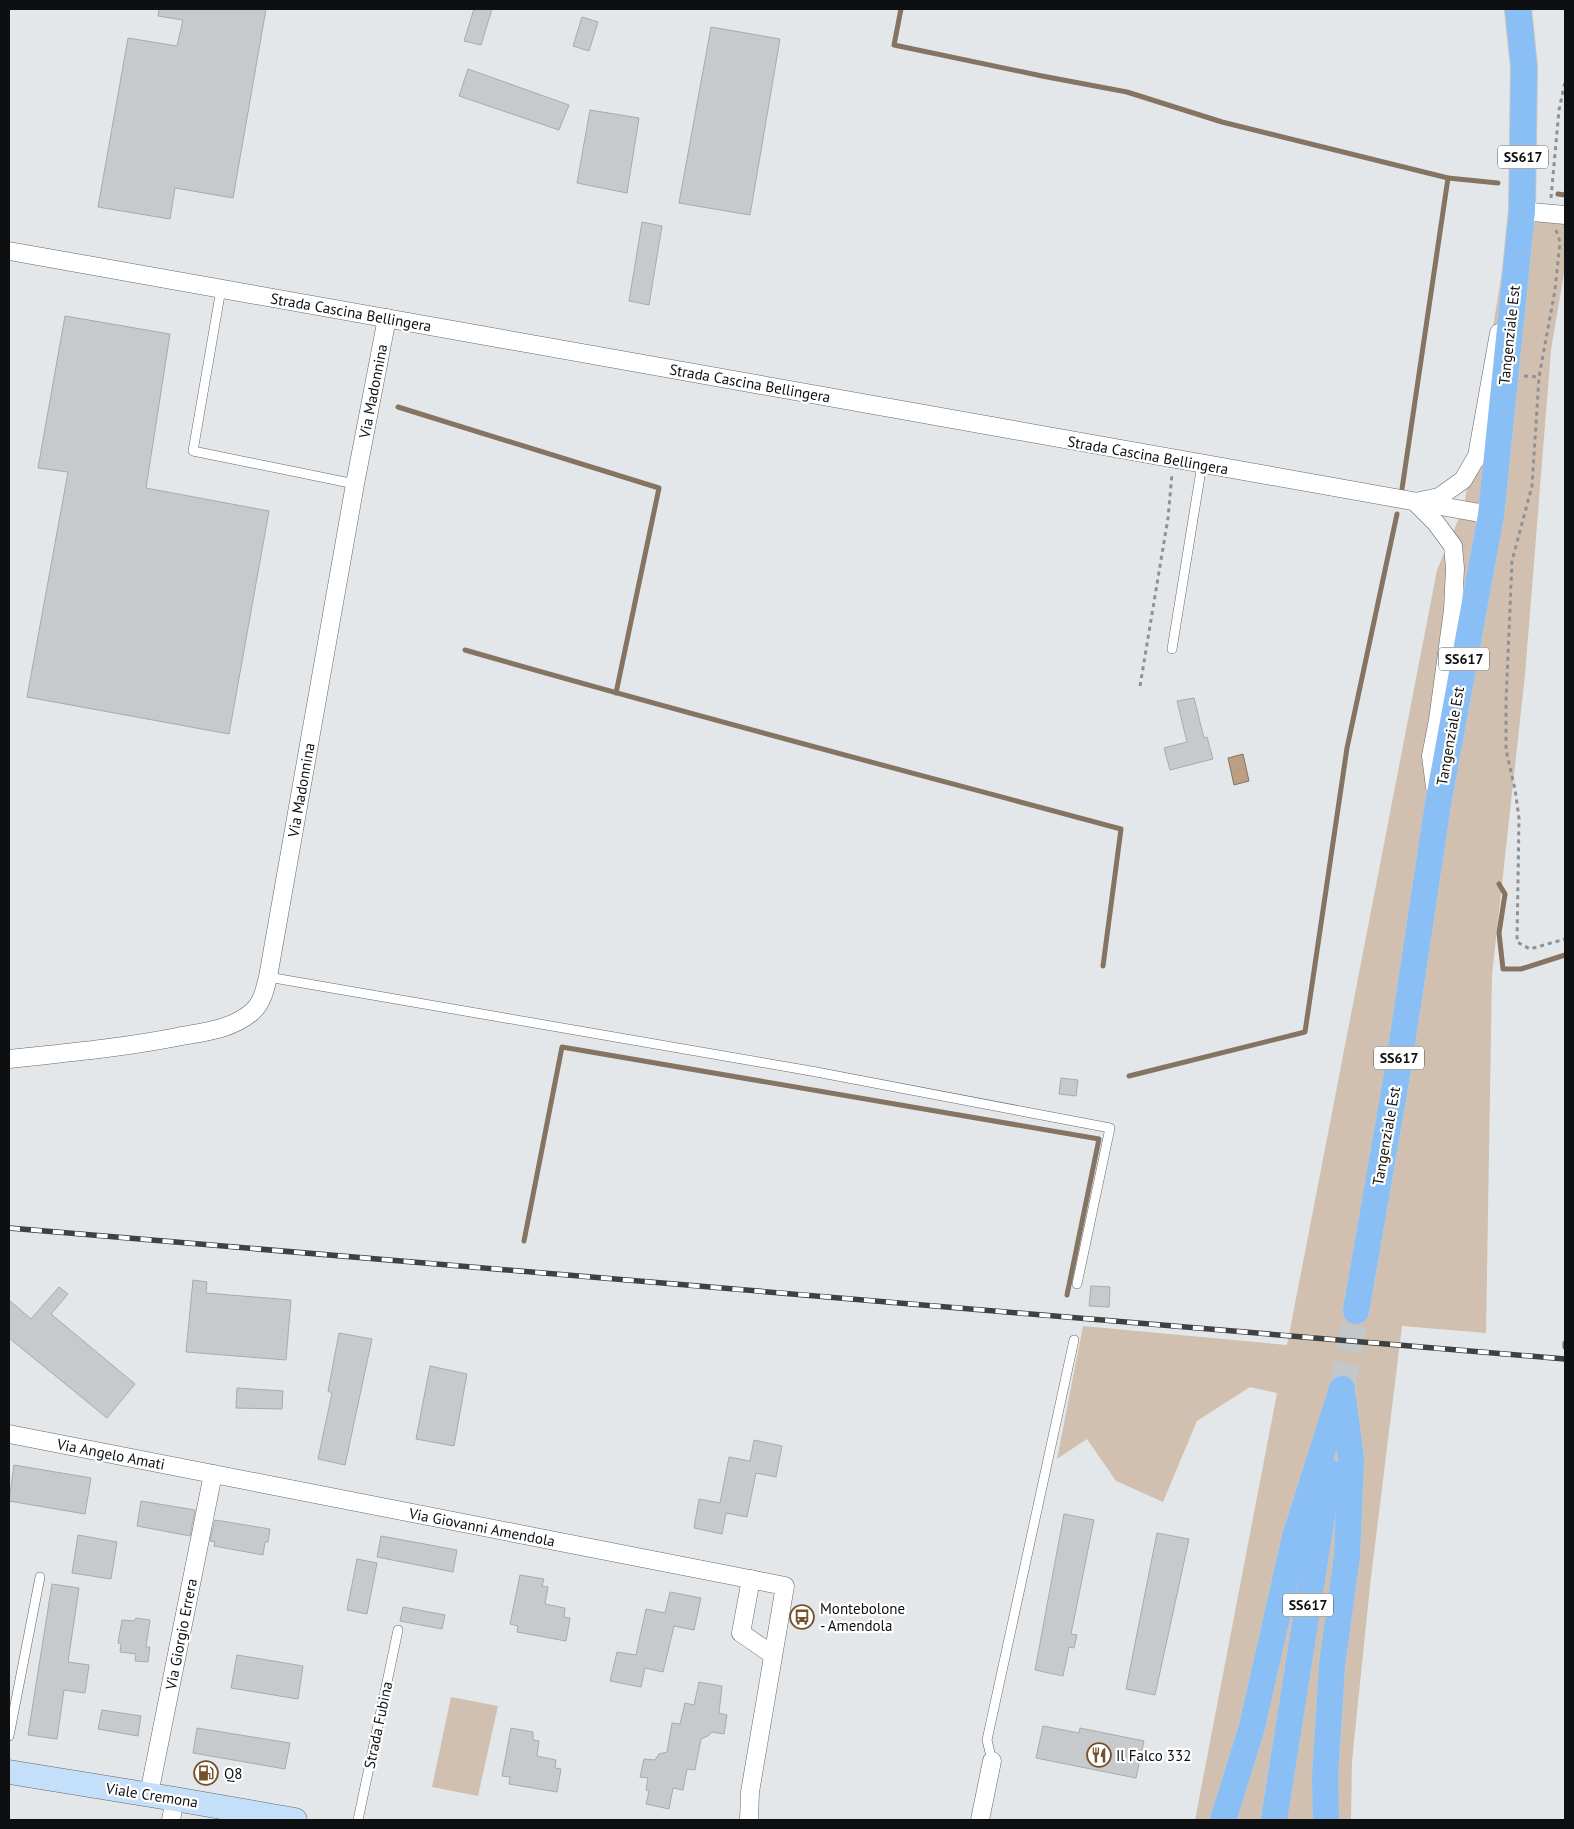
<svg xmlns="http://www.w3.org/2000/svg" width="1574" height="1829" viewBox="0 0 1574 1829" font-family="'PT Sans',sans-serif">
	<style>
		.green { fill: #d1c0b0 }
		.water { fill: #ba9f85; stroke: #867462 }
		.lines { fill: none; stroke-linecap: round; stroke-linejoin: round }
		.stream { stroke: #867462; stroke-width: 5 }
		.building { fill: #c7cacd; stroke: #a8abad }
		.primary-tunnel { stroke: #c4c7c9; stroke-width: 26; stroke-dasharray: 26 13; stroke-linecap: butt }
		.lane-casing { stroke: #646669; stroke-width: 10 }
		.street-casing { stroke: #646669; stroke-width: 19 }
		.secondary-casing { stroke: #646669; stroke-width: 25 }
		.primary-casing { stroke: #c5c5c6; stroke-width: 28 }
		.path { stroke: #8f9193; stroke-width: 3; stroke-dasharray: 4 4; stroke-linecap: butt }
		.lane { stroke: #fff; stroke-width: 9 }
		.street { stroke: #fff; stroke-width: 18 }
		.secondary { stroke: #c4dff9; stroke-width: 24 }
		.primary { stroke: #89bff4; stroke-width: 26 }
		.rail-casing { stroke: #3e4041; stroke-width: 5.5 }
		.rail { stroke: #fff; stroke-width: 4; stroke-dasharray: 11; stroke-linecap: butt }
		.labels { text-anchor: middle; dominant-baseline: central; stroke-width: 4.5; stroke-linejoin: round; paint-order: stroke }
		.shield { fill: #fff; stroke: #565758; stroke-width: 1 }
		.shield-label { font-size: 14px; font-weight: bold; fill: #0e0f10 }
		.street-label { font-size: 15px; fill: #0e0f10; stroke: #fff }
		.poi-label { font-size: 15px; fill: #0e0f10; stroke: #fff; text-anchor: start }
	</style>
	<rect width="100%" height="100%" fill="#e4e7ea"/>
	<g class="green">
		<polygon points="1513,204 1565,210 1565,267 1551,350 1525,675 1492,975 1486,1333 1402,1326 1370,1586 1352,1761 1351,1820 1195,1820 1277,1393 1250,1387 1197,1421 1163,1502 1116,1481 1087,1439 1057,1459 1083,1326 1287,1345 1437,570 1464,506"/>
		<polygon points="451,1697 498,1706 478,1796 432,1787"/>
	</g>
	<polygon class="water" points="1243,754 1249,781 1234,785 1228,758"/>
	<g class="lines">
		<g class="stream">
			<polyline points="901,9 894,45 1042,76 1127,92 1222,122 1448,178 1498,183"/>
			<polyline points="1558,194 1565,195"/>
			<polyline points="398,407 659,488 616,693"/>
			<polyline points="1402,489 1448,178"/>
			<path d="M465,650C683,713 902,770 1121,829L1103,966"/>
			<polyline points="1499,884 1505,894 1499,933 1503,969 1521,969 1565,955"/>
			<polyline points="1129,1076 1305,1032 1347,748 1397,514"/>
			<polyline points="524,1241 562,1047 1099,1139 1067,1295"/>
			<polyline points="1565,1343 1565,1347"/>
		</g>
	</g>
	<g class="building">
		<polygon points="159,9 266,9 233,198 175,188 170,219 98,207 128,38 177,46 183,20 158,16"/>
		<polygon points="474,9 492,9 481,45 464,41"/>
		<polygon points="582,17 598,22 589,51 573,46"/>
		<polygon points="711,27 780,39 750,215 679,203"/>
		<polygon points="468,69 569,105 559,130 459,96"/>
		<polygon points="590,110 639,118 627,193 577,183"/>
		<polygon points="642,222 662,226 649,305 629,301"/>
		<polygon points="65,316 170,334 146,488 269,511 229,734 27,697 68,472 38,468"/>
		<polygon points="1194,698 1204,738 1207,737 1213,759 1170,770 1164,748 1187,742 1177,701"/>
		<polygon points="1061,1078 1078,1080 1076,1096 1059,1094"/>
		<polygon points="193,1280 207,1282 206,1293 291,1300 286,1360 186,1352"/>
		<polygon points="1091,1286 1110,1287 1109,1307 1089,1306"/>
		<polygon points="59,1287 68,1294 51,1314 135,1384 107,1418 9,1338 9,1300 31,1319"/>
		<polygon points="339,1333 372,1339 345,1465 318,1459 332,1393 328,1391"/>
		<polygon points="430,1366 467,1374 454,1446 416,1439"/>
		<polygon points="237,1388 283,1391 282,1409 236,1408"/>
		<polygon points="754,1440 782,1446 776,1477 756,1473 747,1517 726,1513 722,1534 694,1528 699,1499 720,1503 729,1457 750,1461"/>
		<polygon points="14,1465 91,1478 85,1514 9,1501"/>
		<polygon points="141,1501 195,1510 190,1536 137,1526"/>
		<polygon points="1064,1514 1094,1520 1071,1634 1077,1635 1074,1648 1069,1647 1063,1676 1035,1670"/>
		<polygon points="215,1520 270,1529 268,1542 265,1542 263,1555 214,1546 215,1542 210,1541"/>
		<polygon points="1157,1533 1189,1539 1155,1695 1126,1689"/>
		<polygon points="78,1535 117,1542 111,1579 72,1573"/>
		<polygon points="381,1536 457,1550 453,1572 377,1557"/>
		<polygon points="357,1559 377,1563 367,1614 347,1610"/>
		<polygon points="520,1575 544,1579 542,1586 548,1587 545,1604 565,1608 564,1617 570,1618 566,1641 517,1632 518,1626 510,1624"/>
		<polygon points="52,1584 79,1588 68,1662 89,1665 85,1693 64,1690 57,1739 28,1735"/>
		<polygon points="670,1592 701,1598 694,1630 674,1626 663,1672 645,1668 641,1687 610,1681 617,1652 636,1655 646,1609 665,1613"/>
		<polygon points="403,1607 445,1615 442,1629 400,1621"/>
		<polygon points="136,1618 150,1620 146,1647 150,1647 148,1662 135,1661 136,1654 120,1652 121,1644 118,1643 122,1620 134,1621"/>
		<polygon points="237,1655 303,1666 298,1699 231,1688"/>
		<polygon points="699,1682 722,1686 719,1713 727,1715 724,1734 712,1732 708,1736 701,1739 695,1770 687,1769 683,1790 673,1788 669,1809 646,1804 649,1791 646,1790 648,1778 640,1777 644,1759 655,1760 659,1754 667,1752 672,1723 680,1724 685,1703 694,1705"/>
		<polygon points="102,1710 141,1716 138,1736 98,1729"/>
		<polygon points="1043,1726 1079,1733 1080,1728 1144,1741 1136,1778 1036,1758"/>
		<polygon points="197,1728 290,1743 285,1769 193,1753"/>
		<polygon points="511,1728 533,1732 533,1740 539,1741 537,1756 556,1760 555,1768 561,1769 557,1792 509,1784 510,1777 502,1776"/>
	</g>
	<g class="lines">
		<polyline class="primary-tunnel" points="1342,1389 1356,1311"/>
		<g class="lane-casing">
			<g id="lane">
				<polyline points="221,289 193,451 355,484"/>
				<polyline points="1172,649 1202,464"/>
				<polyline points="268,977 811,1071 1110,1128 1077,1284"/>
				<polyline points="9,1736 40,1577"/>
				<polyline points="992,1761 987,1740 1074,1340"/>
				<polyline points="358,1820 398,1630"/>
			</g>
		</g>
		<g class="street-casing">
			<g id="street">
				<polyline points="1522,211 1565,215"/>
				<polyline points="9,251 1491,515"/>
				<polyline points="1420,501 1439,497 1463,480 1477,456 1499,333"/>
				<polyline points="1415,502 1436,523 1453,546 1455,568 1453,610 1438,720 1431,756 1435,787"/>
				<path d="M9,1059C65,1053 121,1048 177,1037C203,1032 231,1030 252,1012C262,1003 265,990 268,977L355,484L387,318"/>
				<polyline points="9,1434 785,1586 750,1792 749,1820"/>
				<polyline points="751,1579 741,1633 773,1655"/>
				<polyline points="149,1794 213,1474"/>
				<polyline points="171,1820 175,1799"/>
				<polyline points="980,1820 992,1761"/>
			</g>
		</g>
		<g class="secondary-casing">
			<polyline id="secondary" points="9,1772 175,1799 295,1820"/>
		</g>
		<g class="primary-casing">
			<g id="primary">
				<polyline points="1356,1311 1399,1063 1438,804 1491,515 1522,211 1524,67 1518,9"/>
				<polyline points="1223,1820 1252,1727 1295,1537 1342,1389"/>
				<polyline points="1274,1820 1329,1472"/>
				<polyline points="1326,1820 1325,1777 1332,1665 1347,1556 1351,1460 1343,1398"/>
			</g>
		</g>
		<g class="path">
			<polyline points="1551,198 1559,110 1565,82"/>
			<polyline points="1556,230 1560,242 1555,290 1539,377 1532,486 1512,561 1506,702 1506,750 1515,789 1519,818 1517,942 1530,949 1565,939"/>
			<polyline points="1524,376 1539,377"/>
			<polyline points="1140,686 1168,518 1172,474"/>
		</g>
		<use href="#lane" class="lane"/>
		<use href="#street" class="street"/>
		<use href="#secondary" class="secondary"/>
		<use href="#primary" class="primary"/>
		<g class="rail-casing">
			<polyline id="rail" points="9,1228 1565,1359"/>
		</g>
		<use href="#rail" class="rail"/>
	</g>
	<defs>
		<g id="bus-ring" transform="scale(1.25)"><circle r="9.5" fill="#fff" stroke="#74512a" stroke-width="1.5"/><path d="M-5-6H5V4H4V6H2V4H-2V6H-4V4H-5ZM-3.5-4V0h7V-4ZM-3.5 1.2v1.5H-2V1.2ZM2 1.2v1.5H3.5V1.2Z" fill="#74512a"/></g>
		<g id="restaurant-ring" transform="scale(1.25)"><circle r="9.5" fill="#fff" stroke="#74512a" stroke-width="1.5"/><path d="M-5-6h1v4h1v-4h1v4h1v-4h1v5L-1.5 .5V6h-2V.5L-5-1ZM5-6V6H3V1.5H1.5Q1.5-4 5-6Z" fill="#74512a"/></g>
		<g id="fuel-ring" transform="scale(1.25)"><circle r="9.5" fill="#fff" stroke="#74512a" stroke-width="1.5"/><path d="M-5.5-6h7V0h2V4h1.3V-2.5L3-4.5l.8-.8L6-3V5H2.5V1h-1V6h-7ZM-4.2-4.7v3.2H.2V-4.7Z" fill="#74512a"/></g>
	</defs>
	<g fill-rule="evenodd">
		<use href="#bus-ring" x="802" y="1617"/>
		<use href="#restaurant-ring" x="1099" y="1755"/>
		<use href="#fuel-ring" x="206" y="1773"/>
	</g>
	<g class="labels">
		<g class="shield">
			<rect x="1498" y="145.5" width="50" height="23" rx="4"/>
			<rect x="1439" y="647.5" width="50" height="23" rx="4"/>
			<rect x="1374" y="1046.5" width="50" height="23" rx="4"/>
			<rect x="1283" y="1593.5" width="50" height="23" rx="4"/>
		</g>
		<g class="shield-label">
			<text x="1523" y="157">SS617</text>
			<text x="1464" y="659">SS617</text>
			<text x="1399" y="1058">SS617</text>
			<text x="1308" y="1605">SS617</text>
		</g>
		<g class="street-label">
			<text transform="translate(351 312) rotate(10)">Strada Cascina Bellingera</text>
			<text transform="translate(1509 335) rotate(-84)">Tangenziale Est</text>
			<text transform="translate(750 383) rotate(10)">Strada Cascina Bellingera</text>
			<text transform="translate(373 391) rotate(-79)">Via Madonnina</text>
			<text transform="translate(1148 455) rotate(10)">Strada Cascina Bellingera</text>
			<text transform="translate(1450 736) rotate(-80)">Tangenziale Est</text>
			<text transform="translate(301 790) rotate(-80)">Via Madonnina</text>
			<text transform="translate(1386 1136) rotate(-80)">Tangenziale Est</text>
			<text transform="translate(111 1454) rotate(11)">Via Angelo Amati</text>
			<text transform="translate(482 1527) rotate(11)">Via Giovanni Amendola</text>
			<text transform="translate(181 1634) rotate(-79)">Via Giorgio Errera</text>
			<text transform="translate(378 1725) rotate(-78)">Strada Fubina</text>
			<text transform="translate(152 1795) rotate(9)">Viale Cremona</text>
		</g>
		<g class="poi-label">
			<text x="820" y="1608">Montebolone<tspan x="820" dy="17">- Amendola</tspan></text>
			<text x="1116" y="1755">Il Falco 332</text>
			<text x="224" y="1773">Q8</text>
		</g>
	</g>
	<rect width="1574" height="1829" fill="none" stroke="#0e0f10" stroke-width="20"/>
</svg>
